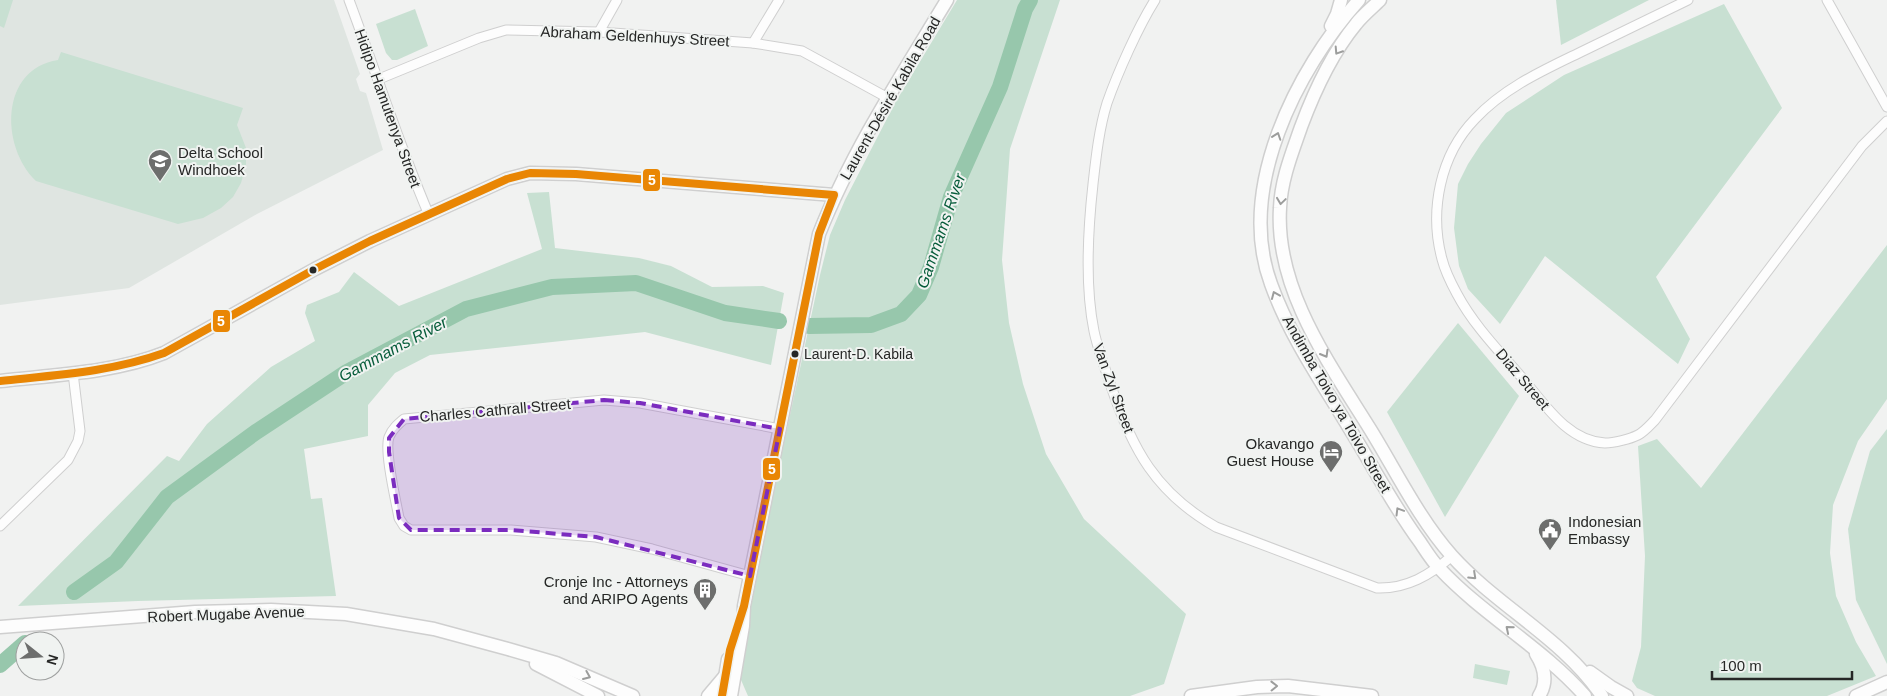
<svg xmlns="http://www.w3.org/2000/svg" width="1887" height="696" viewBox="0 0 1887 696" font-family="Arial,sans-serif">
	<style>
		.built { fill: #dfe5e1 }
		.green { fill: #c8e0d2 }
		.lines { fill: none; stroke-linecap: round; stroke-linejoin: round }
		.river { stroke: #97c7ac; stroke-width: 16 }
		.street-casing { stroke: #cfcfcf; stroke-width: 11 }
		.secondary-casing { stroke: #cfcfcf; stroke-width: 15 }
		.street { stroke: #fdfdfd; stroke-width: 9 }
		.secondary { stroke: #fdfdfd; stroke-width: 12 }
		.bus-1-casing { stroke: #f0f3f1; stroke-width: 11 }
		.bus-1 { stroke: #e98604; stroke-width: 8 }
		.oneway { stroke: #9c9d9c }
		.marked { fill: #7b2cbf; fill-opacity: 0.2; stroke: #7b2cbf; stroke-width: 4; stroke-dasharray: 10 6; stroke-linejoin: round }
		.bus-dot { fill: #262726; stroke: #f0f3f1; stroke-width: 2 }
		.labels { text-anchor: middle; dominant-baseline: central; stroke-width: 4; stroke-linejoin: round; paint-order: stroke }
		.bus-label { font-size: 14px; fill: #262726; stroke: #f0f3f1; text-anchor: start }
		.street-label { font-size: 15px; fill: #262726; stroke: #f0f3f1 }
		.poi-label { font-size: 15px; fill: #262726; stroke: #f0f3f1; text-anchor: start }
		.water-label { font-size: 16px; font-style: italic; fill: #065c3a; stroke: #f0f3f1 }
		.line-badge { stroke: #f0f3f1; stroke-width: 2 }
		.badge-label { font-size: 14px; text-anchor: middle; font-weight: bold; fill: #fff }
	</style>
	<rect width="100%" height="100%" fill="#f1f2f1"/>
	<polygon class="built" points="0,0 334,0 360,74 356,79 360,91 366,93 383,150 257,214 129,288 0,305"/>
	<g class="green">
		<polygon points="0,0 13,0 4,28 0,26"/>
		<polygon points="957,0 1060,0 1010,149 1002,260 1009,323 1023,384 1046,454 1084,519 1186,614 1164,684 1130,696 748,696 738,673 750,576 787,429 820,275 830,235 845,200 895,103"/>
		<polygon points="1556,0 1649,0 1561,45"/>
		<polygon points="1724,4 1782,108 1656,277 1690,339 1678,364 1545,256 1500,324 1468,289 1459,266 1454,228 1458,184 1468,164 1481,144 1506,113 1564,75"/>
		<polygon points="415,9 428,46 397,60 392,60 386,53 376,24"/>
		<path d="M61,52L243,108L237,125L246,148V165L241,183L233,197L221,208L203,218L178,224L36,181C0,146 0,69 58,60Z"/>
		<polygon points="549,192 555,248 639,258 671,266 712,287 763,286 784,293 771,365 645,332 430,355 395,373 368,405 368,436 304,449 311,499 322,498 336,596 138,601 18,606 167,456 179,461 207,424 271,367 315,341 305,313 307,305 339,292 354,272 399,306 542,249 527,193"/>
		<polygon points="1887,245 1887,399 1858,441 1833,505 1830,553 1836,596 1856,642 1876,676 1827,696 1655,696 1637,688 1632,681 1641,647 1645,556 1638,446 1657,439 1701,488"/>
		<polygon points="1458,323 1519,396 1445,517 1387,412"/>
		<polygon points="1887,429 1887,664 1856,600 1848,529 1870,451"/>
		<polygon points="1475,664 1510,671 1507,685 1473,678"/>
	</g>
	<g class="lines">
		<g class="river">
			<polyline points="809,326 871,325 901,314 919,295 931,267 951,197 1000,87 1025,9 1030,0"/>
			<polyline points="74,592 116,562 167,497 256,432 347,372 466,309 552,287 636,283 725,313 779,321"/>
			<polyline points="0,665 25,643"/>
		</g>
		<g class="street-casing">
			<g id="street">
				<path d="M349,0C376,72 399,145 429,215"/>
				<path d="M1155,0C1138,27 1118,72 1107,103C1099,129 1096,157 1093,184C1088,229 1085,287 1094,331C1098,350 1105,368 1111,386C1132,449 1156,493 1216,527L1377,588C1407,589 1430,575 1452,556"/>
				<path d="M1688,0C1653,17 1618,34 1583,51C1544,70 1505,87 1475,119C1440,155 1429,211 1442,259C1445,271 1451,283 1457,294C1474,326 1501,353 1524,380C1545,405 1568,441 1605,443C1614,443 1630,439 1638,435C1644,432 1650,425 1655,420L1862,146L1887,121"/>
				<polyline points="1827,0 1887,107"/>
				<polyline points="599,32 617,0"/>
				<polyline points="753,43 779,0"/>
				<polyline points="379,79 479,38 506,30 599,32 753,43 802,51 888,98"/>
				<polyline points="0,526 68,460 78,441 80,431 73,373"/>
				<path d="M750,576L652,549L596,537L511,530H411L404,526L399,518C396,501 384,451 389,437C392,429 398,424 404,419L604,400L640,403L780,429"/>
			</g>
		</g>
		<g class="secondary-casing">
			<g id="secondary">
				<path d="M1359,0C1296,70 1236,189 1271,284C1290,337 1323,384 1351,431C1374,468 1394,507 1420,542C1426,551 1432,561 1440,569C1483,615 1544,649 1585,696"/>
				<path d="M1380,0C1372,8 1363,15 1356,24C1332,53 1314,92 1301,127C1292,153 1281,180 1280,208C1275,289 1329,363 1370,429C1396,471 1419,519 1452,556C1498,607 1564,639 1602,696"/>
				<polyline points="1331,26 1337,14 1341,0"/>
				<path d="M0,381C53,375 114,373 164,353L315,269L370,241L507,179L530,173L576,174L834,195"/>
				<polyline points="0,627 195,612 271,610 346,614 434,629 508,649 556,663 633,696"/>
				<path d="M1536,654C1545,668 1548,682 1539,696"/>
				<polyline points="536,664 598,696"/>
				<polyline points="1590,672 1611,687 1627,696"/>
				<polyline points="708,696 724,677"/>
				<polyline points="722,696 728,659"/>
				<path d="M731,696L743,626L744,606L750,576L819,234C852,151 901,76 947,0"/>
				<polyline points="1191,696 1257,687 1288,686 1372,696"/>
				<polyline points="1856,696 1887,682"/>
			</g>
		</g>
		<use href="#street" class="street"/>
		<use href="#secondary" class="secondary"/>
		<g class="bus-1-casing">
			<path id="bus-1" d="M0,381C56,375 111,372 164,353L315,269L370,241L507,179L530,173L576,174L834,195L819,234L744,606L730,650L722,696"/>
		</g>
		<use href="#bus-1" class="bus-1"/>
	</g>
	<defs><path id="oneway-chevron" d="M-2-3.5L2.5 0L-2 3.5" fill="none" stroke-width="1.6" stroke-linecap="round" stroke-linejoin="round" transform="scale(1.25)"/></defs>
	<g class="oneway">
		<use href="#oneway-chevron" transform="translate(1338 51) rotate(123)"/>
		<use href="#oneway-chevron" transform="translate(1277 136) rotate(-71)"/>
		<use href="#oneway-chevron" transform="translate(1281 201) rotate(98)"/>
		<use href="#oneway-chevron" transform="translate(1275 295) rotate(-113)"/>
		<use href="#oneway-chevron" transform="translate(1325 354) rotate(60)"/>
		<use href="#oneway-chevron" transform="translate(1399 511) rotate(-121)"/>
		<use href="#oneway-chevron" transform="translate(1473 576) rotate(43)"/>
		<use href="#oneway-chevron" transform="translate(1509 629) rotate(-140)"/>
		<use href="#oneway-chevron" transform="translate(587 676) rotate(23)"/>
		<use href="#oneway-chevron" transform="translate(1274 686) rotate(-1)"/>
	</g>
	<path class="marked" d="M604,400L640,403L780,429L750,576L596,537L511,530H411L399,518L389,452V438L404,419Z"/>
	<defs>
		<g id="school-pin" transform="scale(1.25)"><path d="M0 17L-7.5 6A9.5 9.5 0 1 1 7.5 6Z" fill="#6d6e6d" stroke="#f0f3f1"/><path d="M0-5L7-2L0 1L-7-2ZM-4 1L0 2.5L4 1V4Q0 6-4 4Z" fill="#fff"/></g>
		<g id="hotel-pin" transform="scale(1.25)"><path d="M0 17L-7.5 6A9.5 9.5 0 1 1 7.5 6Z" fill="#6d6e6d" stroke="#f0f3f1"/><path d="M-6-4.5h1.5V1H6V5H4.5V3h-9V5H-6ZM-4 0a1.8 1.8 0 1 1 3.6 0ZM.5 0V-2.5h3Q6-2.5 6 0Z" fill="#fff"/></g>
		<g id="civic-pin" transform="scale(1.25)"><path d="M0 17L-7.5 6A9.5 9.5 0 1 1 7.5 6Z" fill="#6d6e6d" stroke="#f0f3f1"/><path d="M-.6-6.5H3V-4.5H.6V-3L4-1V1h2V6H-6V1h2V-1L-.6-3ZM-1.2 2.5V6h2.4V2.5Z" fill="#fff"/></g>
		<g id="building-pin" transform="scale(1.25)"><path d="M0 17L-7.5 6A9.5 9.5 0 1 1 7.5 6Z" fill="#6d6e6d" stroke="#f0f3f1"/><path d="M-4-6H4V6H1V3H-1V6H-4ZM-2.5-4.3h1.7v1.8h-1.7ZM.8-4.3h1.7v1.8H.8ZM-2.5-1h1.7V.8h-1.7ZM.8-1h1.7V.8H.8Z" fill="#fff"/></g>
	</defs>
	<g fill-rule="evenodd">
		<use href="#school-pin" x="160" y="161"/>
		<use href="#hotel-pin" x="1331" y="452"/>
		<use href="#civic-pin" x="1550" y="530"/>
		<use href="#building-pin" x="705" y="590"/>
	</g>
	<g class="bus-dot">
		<circle cx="313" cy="270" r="4.5"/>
		<circle cx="795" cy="354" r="4.5"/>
	</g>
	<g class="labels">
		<g class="bus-label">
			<text x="804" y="354">Laurent-D. Kabila</text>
		</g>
		<g class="street-label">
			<text transform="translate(635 36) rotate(3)">Abraham Geldenhuys Street</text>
			<text transform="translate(890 98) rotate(-60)">Laurent-Désiré Kabila Road</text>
			<text transform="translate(388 108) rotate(70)">Hidipo Hamutenya Street</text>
			<text transform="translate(1523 379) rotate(50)">Diaz Street</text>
			<text transform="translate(1114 388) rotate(70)">Van Zyl Street</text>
			<text transform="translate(1337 404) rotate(60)">Andimba Toivo ya Toivo Street</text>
			<text transform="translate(495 410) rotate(-5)">Charles Cathrall Street</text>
			<text transform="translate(226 614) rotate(-2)">Robert Mugabe Avenue</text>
		</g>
		<g class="poi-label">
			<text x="178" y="152">Delta School<tspan x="178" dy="17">Windhoek</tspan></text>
			<text x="1314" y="443" text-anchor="end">Okavango<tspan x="1314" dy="17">Guest House</tspan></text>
			<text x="1568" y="521">Indonesian<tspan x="1568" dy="17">Embassy</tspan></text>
			<text x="688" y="581" text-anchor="end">Cronje Inc - Attorneys<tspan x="688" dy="17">and ARIPO Agents</tspan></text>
		</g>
		<g class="water-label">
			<text transform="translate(941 231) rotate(-71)">Gammams River</text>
			<text transform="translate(393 349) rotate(-28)">Gammams River</text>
		</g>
	</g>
	<g class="line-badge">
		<rect x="642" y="168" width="19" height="24" rx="5" fill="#e98604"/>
		<rect x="212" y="309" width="19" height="24" rx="5" fill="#e98604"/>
		<rect x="762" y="457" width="19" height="24" rx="5" fill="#e98604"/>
	</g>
	<g class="badge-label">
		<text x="652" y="185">5</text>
		<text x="221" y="326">5</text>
		<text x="772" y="474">5</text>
	</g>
	<g transform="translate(40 656) rotate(107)"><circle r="24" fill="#f0f3f1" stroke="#9fa1a0"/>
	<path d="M0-4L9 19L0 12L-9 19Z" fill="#6d6e6d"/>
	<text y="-8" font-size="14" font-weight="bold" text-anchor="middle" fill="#262726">N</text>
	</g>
	<path d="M1712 671v8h140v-8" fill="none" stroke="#262726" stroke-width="2.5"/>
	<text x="1720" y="671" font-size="15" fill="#262726" stroke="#f0f3f1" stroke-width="4" paint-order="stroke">100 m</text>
</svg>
